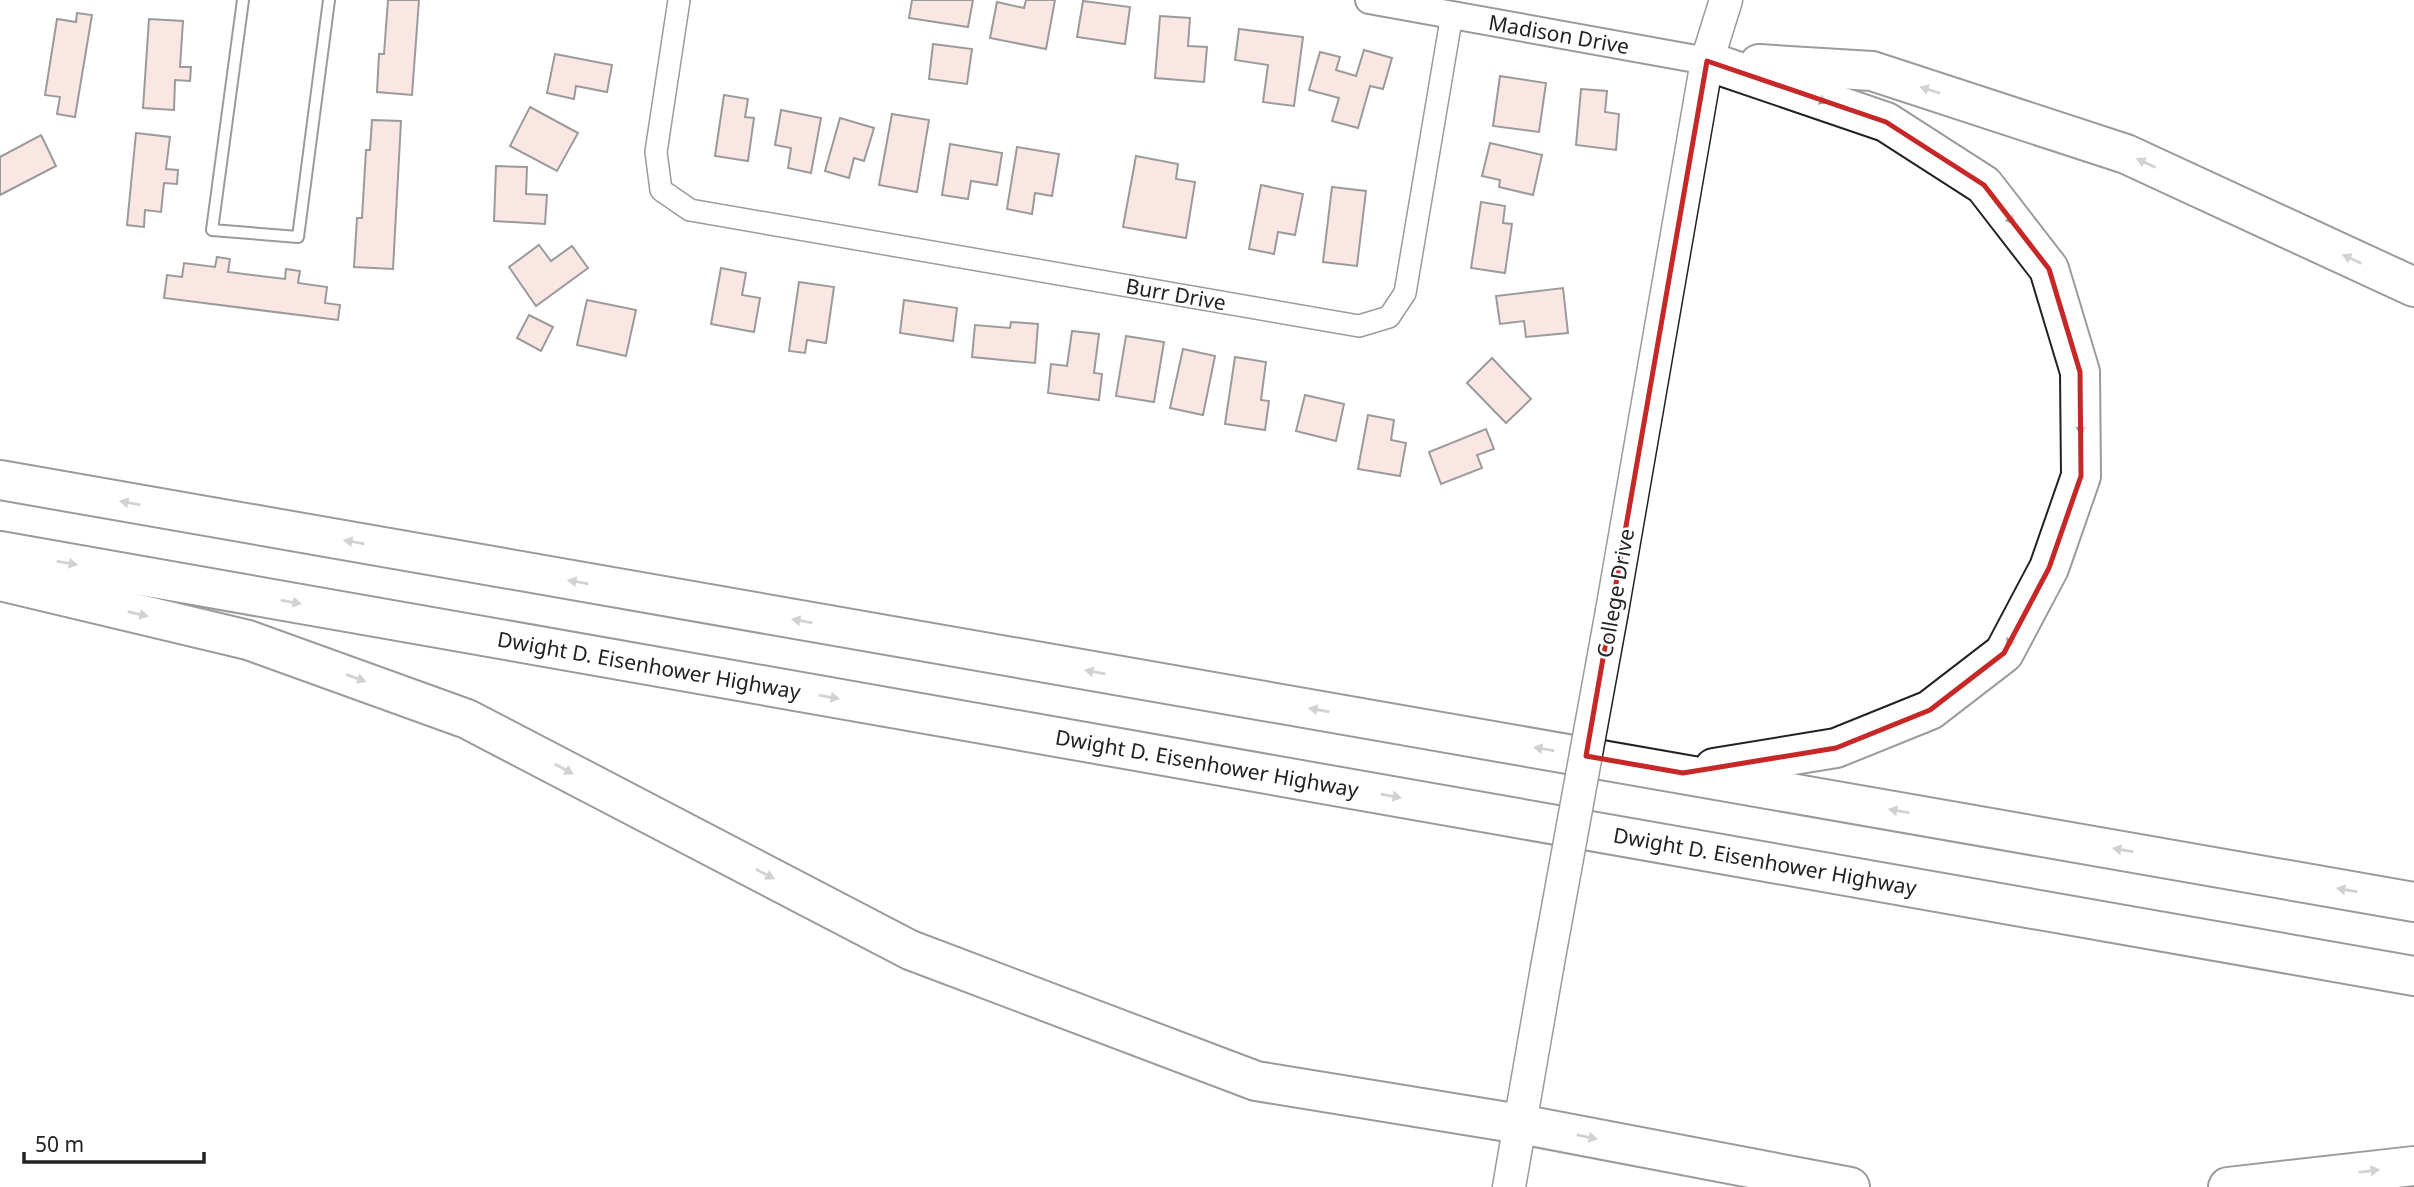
<svg xmlns="http://www.w3.org/2000/svg" width="2414" height="1187" viewBox="0 0 2414 1187" font-family="'Noto Sans',sans-serif">
	<style>
		.building { fill: #f3c9c0; stroke: #222; stroke-width: 2 }
		.lines { fill: none; stroke-linecap: round; stroke-linejoin: round }
		.service-casing { stroke: #222; stroke-width: 14 }
		.minor-casing { stroke: #222; stroke-width: 24 }
		.tertiary-casing { stroke: #222; stroke-width: 30 }
		.secondary-casing { stroke: #222; stroke-width: 35 }
		.motorway-casing { stroke: #222; stroke-width: 42 }
		.service { stroke: #fff; stroke-width: 10 }
		.minor { stroke: #fff; stroke-width: 21 }
		.tertiary { stroke: #fff; stroke-width: 26 }
		.secondary { stroke: #fff; stroke-width: 32 }
		.motorway { stroke: #fff; stroke-width: 38 }
		.secondary-bridge-casing { stroke: #222; stroke-width: 35; stroke-linecap: butt }
		.secondary-bridge { stroke: #fff; stroke-width: 32 }
		.oneway { fill: #9c9c9c }
		.marked { fill: none; stroke: #c62828; stroke-width: 5; stroke-linejoin: round }
		.labels { text-anchor: middle; dominant-baseline: central; stroke-width: 5; stroke-linejoin: round; paint-order: stroke }
		.street-label { font-size: 21px; fill: #222; stroke: #fff }
	</style>
	<rect width="100%" height="100%" fill="#fff"/>
	<g class="building">
		<polygon points="388,0 419,0 412,95 377,92 379,54 384,54"/>
		<polygon points="912,0 973,0 968,27 909,18"/>
		<polygon points="1026,0 1055,0 1046,49 990,38 997,2 1024,8"/>
		<polygon points="1083,1 1130,7 1125,44 1077,37"/>
		<polygon points="77,13 92,15 75,117 57,114 60,97 45,95 57,19 76,22"/>
		<polygon points="1160,16 1190,18 1188,46 1207,47 1204,82 1155,78"/>
		<polygon points="149,19 183,21 180,67 191,67 190,81 175,80 174,110 143,108"/>
		<polygon points="1239,29 1303,37 1294,106 1263,102 1268,65 1235,60"/>
		<polygon points="933,44 972,49 967,84 929,79"/>
		<polygon points="1364,50 1392,58 1383,89 1370,86 1358,128 1332,121 1339,98 1309,90 1320,52 1340,57 1336,70 1356,76"/>
		<polygon points="555,54 612,65 607,92 576,86 574,99 547,93"/>
		<polygon points="1500,76 1546,83 1539,132 1493,126"/>
		<polygon points="1581,89 1607,91 1605,112 1619,114 1616,150 1576,145"/>
		<polygon points="724,95 748,99 745,117 754,118 748,161 715,156"/>
		<polygon points="530,107 578,133 557,171 510,146"/>
		<polygon points="781,110 821,118 811,173 788,168 791,148 775,145"/>
		<polygon points="892,114 929,120 917,192 879,185"/>
		<polygon points="840,118 874,128 864,161 854,158 849,178 825,171"/>
		<polygon points="372,120 401,121 393,269 354,267 357,218 362,218 366,150 370,150"/>
		<polygon points="136,133 170,137 166,169 178,170 177,184 164,183 161,212 145,210 144,227 127,225"/>
		<polygon points="41,135 56,166 0,195 0,157"/>
		<polygon points="1490,143 1542,155 1533,195 1499,187 1500,180 1482,176"/>
		<polygon points="950,144 1002,153 997,185 971,181 968,199 942,195"/>
		<polygon points="1017,147 1059,154 1052,196 1035,193 1032,214 1007,209"/>
		<polygon points="1136,156 1178,164 1176,179 1195,182 1186,238 1123,227"/>
		<polygon points="496,166 527,167 526,194 547,195 545,224 494,221"/>
		<polygon points="1261,185 1303,194 1295,235 1278,232 1274,254 1249,249"/>
		<polygon points="1332,187 1366,191 1357,266 1323,262"/>
		<polygon points="1481,202 1505,206 1503,223 1512,224 1505,273 1471,268"/>
		<polygon points="539,245 551,261 572,246 588,268 536,306 509,267"/>
		<polygon points="217,257 230,259 228,272 285,279 286,269 300,271 298,283 327,287 325,303 340,305 338,320 164,298 167,275 182,277 184,263 215,267"/>
		<polygon points="721,268 746,273 742,295 760,298 754,332 711,324"/>
		<polygon points="799,282 834,287 826,343 807,340 805,353 789,351"/>
		<polygon points="1563,288 1568,333 1526,337 1524,321 1500,324 1496,296"/>
		<polygon points="587,300 636,310 626,356 577,345"/>
		<polygon points="904,300 957,308 953,341 900,333"/>
		<polygon points="529,315 553,327 541,351 517,338"/>
		<polygon points="1011,322 1038,324 1035,363 972,357 975,325 1010,328"/>
		<polygon points="1072,331 1099,334 1094,373 1102,374 1099,400 1048,393 1051,364 1067,366"/>
		<polygon points="1126,336 1164,342 1154,402 1116,396"/>
		<polygon points="1183,349 1215,356 1203,415 1170,408"/>
		<polygon points="1235,357 1266,362 1261,400 1269,401 1265,430 1225,424"/>
		<polygon points="1492,358 1531,399 1506,423 1467,383"/>
		<polygon points="1305,395 1344,404 1336,441 1296,431"/>
		<polygon points="1368,415 1394,420 1391,440 1406,443 1400,476 1358,469"/>
		<polygon points="1486,429 1494,449 1477,455 1482,468 1441,484 1429,452"/>
	</g>
	<g class="lines">
		<g class="service-casing">
			<polyline id="service" points="243,0 212,230 298,237 329,0"/>
		</g>
		<g class="minor-casing">
			<polyline id="minor" points="679,0 656,152 661,190 690,210 1359,326 1389,317 1405,293 1452,14"/>
		</g>
		<g class="tertiary-casing">
			<polyline id="tertiary" points="1369,0 1707,61"/>
		</g>
		<g class="secondary-casing">
			<g id="secondary">
				<polyline points="1612,611 1707,61 1726,0"/>
				<polyline points="1509,1187 1547,968"/>
			</g>
		</g>
		<g class="motorway-casing">
			<g id="motorway">
				<polyline points="1707,61 1886,122 1984,185 2049,269 2080,372 2081,476 2049,568 2004,653 1930,710 1836,748 1714,768"/>
				<polyline points="1759,64 1872,71 2126,154 2414,287"/>
				<polyline points="0,480 2414,902"/>
				<polyline points="0,551 2414,976"/>
				<polyline points="0,581 248,640 467,719 910,950 1256,1081 1520,1124 1850,1187"/>
				<polyline points="2228,1187 2414,1166"/>
			</g>
		</g>
		<use href="#service" class="service"/>
		<use href="#minor" class="minor"/>
		<use href="#tertiary" class="tertiary"/>
		<use href="#secondary" class="secondary"/>
		<use href="#motorway" class="motorway"/>
		<g class="secondary-bridge-casing">
			<polyline id="secondary-bridge" points="1547,968 1612,611"/>
		</g>
		<use href="#secondary-bridge" class="secondary-bridge"/>
	</g>
	<defs><path id="oneway-solid" d="M-6-.8H1V-3.2L6.5 0L1 3.2V.8H-6Z" transform="scale(1.75)"/></defs>
	<g class="oneway">
		<use href="#oneway-solid" transform="translate(1930 90) rotate(-162)"/>
		<use href="#oneway-solid" transform="translate(1818 99) rotate(19)"/>
		<use href="#oneway-solid" transform="translate(2146 163) rotate(-155)"/>
		<use href="#oneway-solid" transform="translate(2008 216) rotate(52)"/>
		<use href="#oneway-solid" transform="translate(2352 259) rotate(-155)"/>
		<use href="#oneway-solid" transform="translate(2081 425) rotate(90)"/>
		<use href="#oneway-solid" transform="translate(130 503) rotate(-170)"/>
		<use href="#oneway-solid" transform="translate(354 542) rotate(-170)"/>
		<use href="#oneway-solid" transform="translate(67 563) rotate(10)"/>
		<use href="#oneway-solid" transform="translate(578 582) rotate(-170)"/>
		<use href="#oneway-solid" transform="translate(291 602) rotate(10)"/>
		<use href="#oneway-solid" transform="translate(138 614) rotate(13)"/>
		<use href="#oneway-solid" transform="translate(802 621) rotate(-170)"/>
		<use href="#oneway-solid" transform="translate(2012 638) rotate(118)"/>
		<use href="#oneway-solid" transform="translate(1095 672) rotate(-170)"/>
		<use href="#oneway-solid" transform="translate(356 678) rotate(20)"/>
		<use href="#oneway-solid" transform="translate(829 697) rotate(10)"/>
		<use href="#oneway-solid" transform="translate(1319 710) rotate(-170)"/>
		<use href="#oneway-solid" transform="translate(1544 749) rotate(-170)"/>
		<use href="#oneway-solid" transform="translate(564 769) rotate(28)"/>
		<use href="#oneway-solid" transform="translate(1391 796) rotate(10)"/>
		<use href="#oneway-solid" transform="translate(1899 811) rotate(-170)"/>
		<use href="#oneway-solid" transform="translate(2123 850) rotate(-170)"/>
		<use href="#oneway-solid" transform="translate(765 874) rotate(28)"/>
		<use href="#oneway-solid" transform="translate(2347 890) rotate(-170)"/>
		<use href="#oneway-solid" transform="translate(1587 1137) rotate(11)"/>
		<use href="#oneway-solid" transform="translate(2369 1171) rotate(-7)"/>
	</g>
	<path d="M0 0H2414V1187H0ZM1707,61L1886,122L1984,185L2049,269L2080,372L2081,476L2049,568L2004,653L1930,710L1836,748L1683,773L1586,756Z" fill="#fff" fill-opacity=".55" fill-rule="evenodd"/>
	<path class="marked" d="M1707,61L1886,122L1984,185L2049,269L2080,372L2081,476L2049,568L2004,653L1930,710L1836,748L1683,773L1586,756Z"/>
	<g class="labels">
		<g class="street-label">
			<text transform="translate(1559 34) rotate(10)">Madison Drive</text>
			<text transform="translate(1176 294) rotate(10)">Burr Drive</text>
			<text transform="translate(1615 593) rotate(-80)">College Drive</text>
			<text transform="translate(649 665) rotate(10)">Dwight D. Eisenhower Highway</text>
			<text transform="translate(1207 763) rotate(10)">Dwight D. Eisenhower Highway</text>
			<text transform="translate(1765 861) rotate(10)">Dwight D. Eisenhower Highway</text>
		</g>
	</g>
	<path d="M24 1152v10h180v-10" fill="none" stroke="#222222" stroke-width="3.5"/>
	<text x="35" y="1152" font-size="21" fill="#222222" stroke="#ffffff" stroke-width="5" paint-order="stroke">50 m</text>
</svg>
